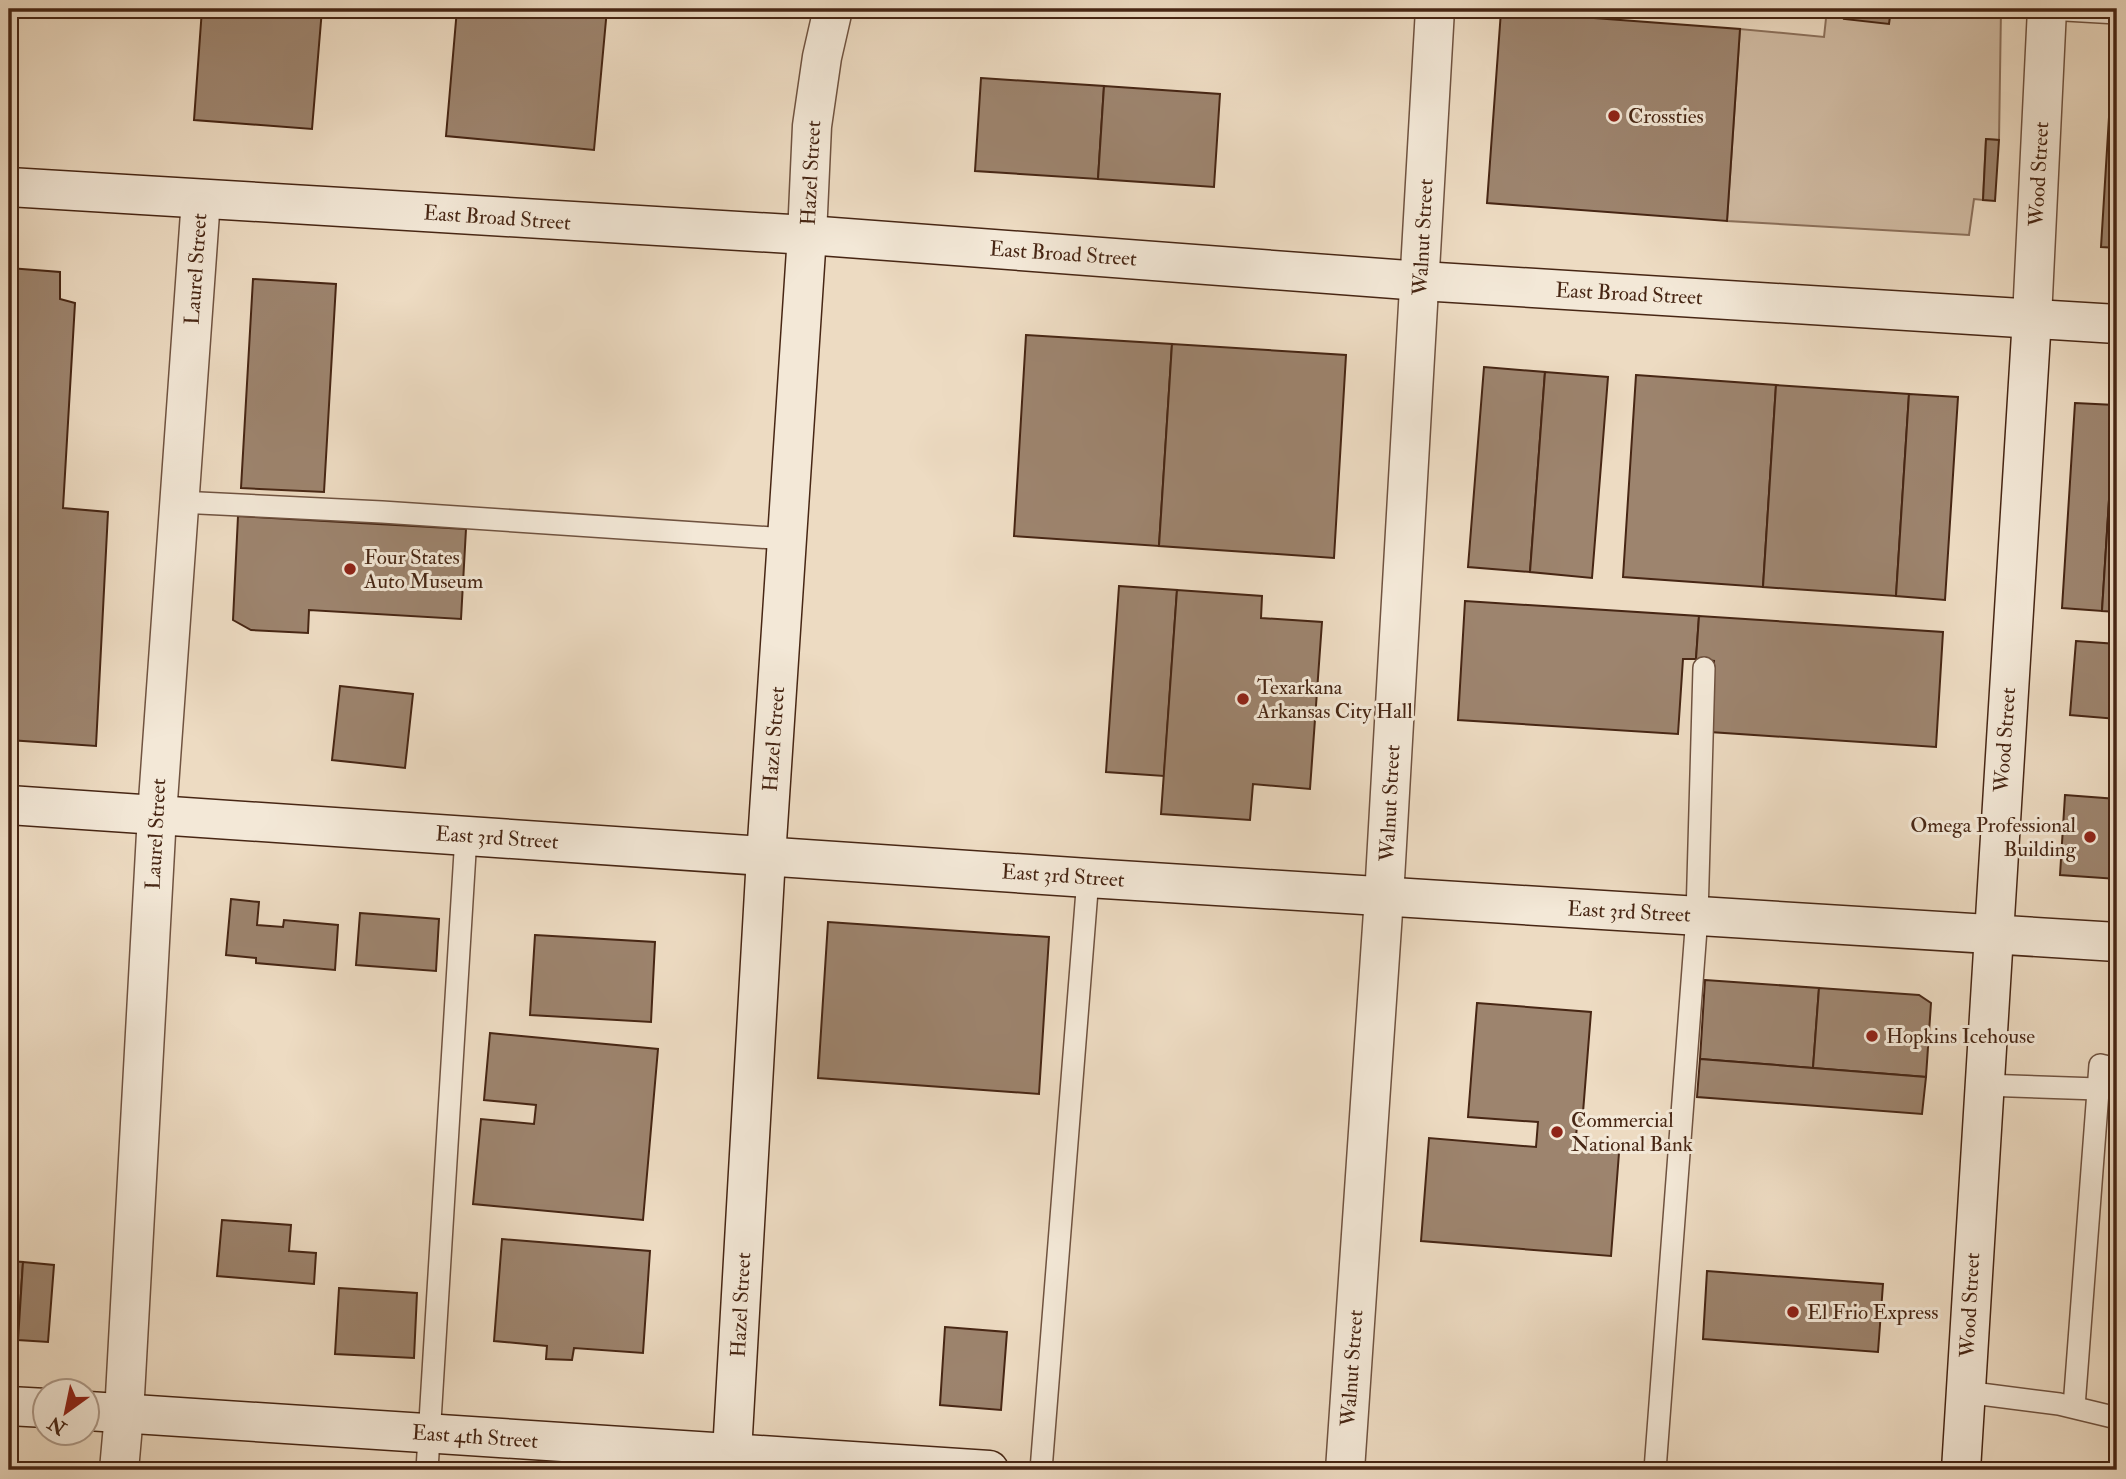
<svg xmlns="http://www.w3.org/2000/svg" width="2126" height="1479" viewBox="0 0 2126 1479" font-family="'IM FELL Double Pica',serif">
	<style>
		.green { fill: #d1bca4; stroke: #8c715c; stroke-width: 2 }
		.building { fill: #9d846e; stroke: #472614; stroke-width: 2 }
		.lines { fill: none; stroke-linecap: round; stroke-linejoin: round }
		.lane-casing { stroke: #705340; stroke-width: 24 }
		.street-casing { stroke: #705340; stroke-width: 41 }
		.secondary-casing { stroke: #472614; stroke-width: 41 }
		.lane { stroke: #f3e8d7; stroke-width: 21 }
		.street { stroke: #f3e8d7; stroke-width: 38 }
		.secondary { stroke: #f3e8d7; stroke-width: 38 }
		.poi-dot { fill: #8f2418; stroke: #f3e8d7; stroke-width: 2.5 }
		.labels { text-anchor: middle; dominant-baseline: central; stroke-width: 6; stroke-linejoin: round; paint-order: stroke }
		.poi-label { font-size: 21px; fill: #472614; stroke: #f3e8d7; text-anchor: start }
		.street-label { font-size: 21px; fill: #472614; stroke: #f3e8d7 }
	</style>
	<rect width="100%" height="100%" fill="#eddbc2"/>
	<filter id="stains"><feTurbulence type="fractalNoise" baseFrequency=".00286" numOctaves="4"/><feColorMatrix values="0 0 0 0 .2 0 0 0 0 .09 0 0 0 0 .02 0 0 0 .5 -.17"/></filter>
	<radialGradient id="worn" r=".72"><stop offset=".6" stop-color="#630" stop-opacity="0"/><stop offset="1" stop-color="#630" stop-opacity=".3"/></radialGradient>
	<polygon class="green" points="1827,9 2001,9 1999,140 1986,139 1983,200 1974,199 1969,235 1727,221 1740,29 1824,37"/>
	<g class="building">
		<polygon points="202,9 322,9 312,129 194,120"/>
		<polygon points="457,9 607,9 594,150 446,136"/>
		<polygon points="1846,9 1891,9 1889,24 1844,19"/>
		<polygon points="1501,11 1740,29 1727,221 1487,203"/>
		<polygon points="2114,36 2117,36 2117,248 2101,247"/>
		<polygon points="981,78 1104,86 1098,179 975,171"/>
		<polygon points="1104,86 1220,94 1214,187 1098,179"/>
		<polygon points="1986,139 1999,140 1995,201 1983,200"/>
		<polygon points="9,268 60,272 60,299 75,303 63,508 108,512 96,746 9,740"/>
		<polygon points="253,279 336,284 324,492 241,488"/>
		<polygon points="1026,335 1172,344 1159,546 1014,536"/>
		<polygon points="1172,344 1346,355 1334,558 1159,546"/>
		<polygon points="1484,367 1545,372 1530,572 1468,567"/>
		<polygon points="1545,372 1608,377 1592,578 1530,572"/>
		<polygon points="1636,375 1776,385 1763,587 1623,577"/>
		<polygon points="1776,385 1909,394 1896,596 1763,587"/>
		<polygon points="1909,394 1958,397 1945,600 1896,596"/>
		<polygon points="2075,403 2115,405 2102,611 2062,608"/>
		<polygon points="2115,405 2117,406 2117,612 2102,611"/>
		<polygon points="238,516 466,529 461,619 309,610 308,633 251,630 233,620"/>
		<polygon points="1119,586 1177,590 1164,776 1106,772"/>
		<polygon points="1177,590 1262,596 1261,618 1322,622 1310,789 1253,784 1250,820 1161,814"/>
		<polygon points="1465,601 1699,616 1696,659 1683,659 1678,734 1458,720"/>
		<polygon points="1699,616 1943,632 1936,747 1710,732 1714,661 1696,659"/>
		<polygon points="2076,641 2117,644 2117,719 2070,715"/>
		<polygon points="340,686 413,694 405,768 332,760"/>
		<polygon points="2065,795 2117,799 2117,879 2060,875"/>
		<polygon points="231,899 259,902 257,925 283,927 284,920 338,925 335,970 256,963 256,958 226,955"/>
		<polygon points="360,913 439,919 436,971 356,965"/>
		<polygon points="828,922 1049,937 1039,1094 818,1078"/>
		<polygon points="535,935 655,942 651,1022 530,1015"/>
		<polygon points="1705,980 1819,988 1813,1068 1700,1059"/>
		<polygon points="1819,988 1919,995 1931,1003 1926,1077 1813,1068"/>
		<polygon points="1477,1003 1591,1012 1582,1125 1577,1125 1575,1149 1619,1153 1611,1256 1421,1241 1429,1138 1536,1147 1538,1122 1468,1117"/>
		<polygon points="490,1033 658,1049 643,1220 473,1204 481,1119 534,1124 536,1105 484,1100"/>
		<polygon points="1700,1059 1926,1077 1922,1114 1697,1097"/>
		<polygon points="222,1220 291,1225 289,1251 316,1253 314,1284 217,1276"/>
		<polygon points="502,1239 650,1251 643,1353 574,1348 572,1360 546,1359 547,1346 494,1341"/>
		<polygon points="9,1261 23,1262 18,1340 9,1339"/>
		<polygon points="23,1262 54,1265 48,1342 18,1340"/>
		<polygon points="1707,1271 1883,1284 1878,1352 1703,1339"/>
		<polygon points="339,1288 417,1293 414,1358 335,1354"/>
		<polygon points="945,1327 1007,1332 1001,1410 940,1405"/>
	</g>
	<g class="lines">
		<g class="lane-casing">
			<g id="lane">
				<polyline points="2048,9 2117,13"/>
				<polyline points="179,502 382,512 787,539"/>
				<polyline points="1983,1085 2098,1089"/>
				<polyline points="1965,1392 2059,1404 2117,1418"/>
				<polyline points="2074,1407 2100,1065 2117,1069"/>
				<polyline points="427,1470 466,836"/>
				<polyline points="1041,1470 1088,878"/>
				<polyline points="1655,1470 1697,916 1704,668"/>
			</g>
		</g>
		<g class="street-casing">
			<g id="street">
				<polyline points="807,235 812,126 822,57 833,9"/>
				<polyline points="2032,318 2047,9"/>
				<polyline points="119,1470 124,1414 157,815 201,199"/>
				<polyline points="1345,1470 1384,897 1435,9"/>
			</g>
		</g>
		<g class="secondary-casing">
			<g id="secondary">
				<polyline points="9,187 807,235 1421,281 2117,324"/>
				<polyline points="9,805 1088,878 2117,942"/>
				<polyline points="9,1406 46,1408"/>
				<polyline points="88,1411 989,1470"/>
				<polyline points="731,1470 766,857 807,235"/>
				<polyline points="1961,1470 2032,318"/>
			</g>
		</g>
		<use href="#lane" class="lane"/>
		<use href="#street" class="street"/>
		<use href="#secondary" class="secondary"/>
	</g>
	<g class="poi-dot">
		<circle cx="1614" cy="116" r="7"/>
		<circle cx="350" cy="569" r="7"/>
		<circle cx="1243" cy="699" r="7"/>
		<circle cx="2090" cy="837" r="7"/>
		<circle cx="1872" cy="1036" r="7"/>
		<circle cx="1557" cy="1132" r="7"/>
		<circle cx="1793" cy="1312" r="7"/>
	</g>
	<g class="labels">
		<g class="poi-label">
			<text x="1628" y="116">Crossties</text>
			<text x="364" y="557">Four States<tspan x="364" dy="24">Auto Museum</tspan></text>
			<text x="1257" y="687">Texarkana<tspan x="1257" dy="24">Arkansas City Hall</tspan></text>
			<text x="2076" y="825" text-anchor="end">Omega Professional<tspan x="2076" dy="24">Building</tspan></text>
			<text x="1886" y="1036">Hopkins Icehouse</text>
			<text x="1571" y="1120">Commercial<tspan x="1571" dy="24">National Bank</tspan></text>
			<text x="1807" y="1312">El Frio Express</text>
		</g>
		<g class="street-label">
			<text transform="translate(811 173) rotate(-87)">Hazel Street</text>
			<text transform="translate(2039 174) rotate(-87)">Wood Street</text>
			<text transform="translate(497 218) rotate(4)">East Broad Street</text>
			<text transform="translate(1423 237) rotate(-87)">Walnut Street</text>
			<text transform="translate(1063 254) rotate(4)">East Broad Street</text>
			<text transform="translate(196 269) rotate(-86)">Laurel Street</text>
			<text transform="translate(1629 294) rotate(3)">East Broad Street</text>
			<text transform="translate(774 739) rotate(-86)">Hazel Street</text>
			<text transform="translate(2005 740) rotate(-86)">Wood Street</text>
			<text transform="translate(1390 803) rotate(-87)">Walnut Street</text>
			<text transform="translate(156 834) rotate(-87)">Laurel Street</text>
			<text transform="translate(497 838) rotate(4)">East 3rd Street</text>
			<text transform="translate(1063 876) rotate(4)">East 3rd Street</text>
			<text transform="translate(1629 912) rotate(3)">East 3rd Street</text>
			<text transform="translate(741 1305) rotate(-87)">Hazel Street</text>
			<text transform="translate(1970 1305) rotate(-87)">Wood Street</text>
			<text transform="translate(1352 1368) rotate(-86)">Walnut Street</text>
			<text transform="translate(475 1437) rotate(4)">East 4th Street</text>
		</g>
	</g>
	<rect width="2126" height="1479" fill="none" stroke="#eddbc2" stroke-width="35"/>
	<rect x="10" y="10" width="2105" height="1458" fill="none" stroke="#472614" stroke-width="3.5"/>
	<rect x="18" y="18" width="2091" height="1444" fill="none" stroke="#472614" stroke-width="2"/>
	<g transform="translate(66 1412) rotate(213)"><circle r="33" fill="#f3e8d7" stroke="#ae9a89" stroke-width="2"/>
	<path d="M0-5L12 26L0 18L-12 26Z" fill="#8f2418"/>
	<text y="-10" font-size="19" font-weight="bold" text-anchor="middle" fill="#472614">N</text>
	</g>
	<rect width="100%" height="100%" filter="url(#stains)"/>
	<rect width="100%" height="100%" fill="url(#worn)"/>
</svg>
